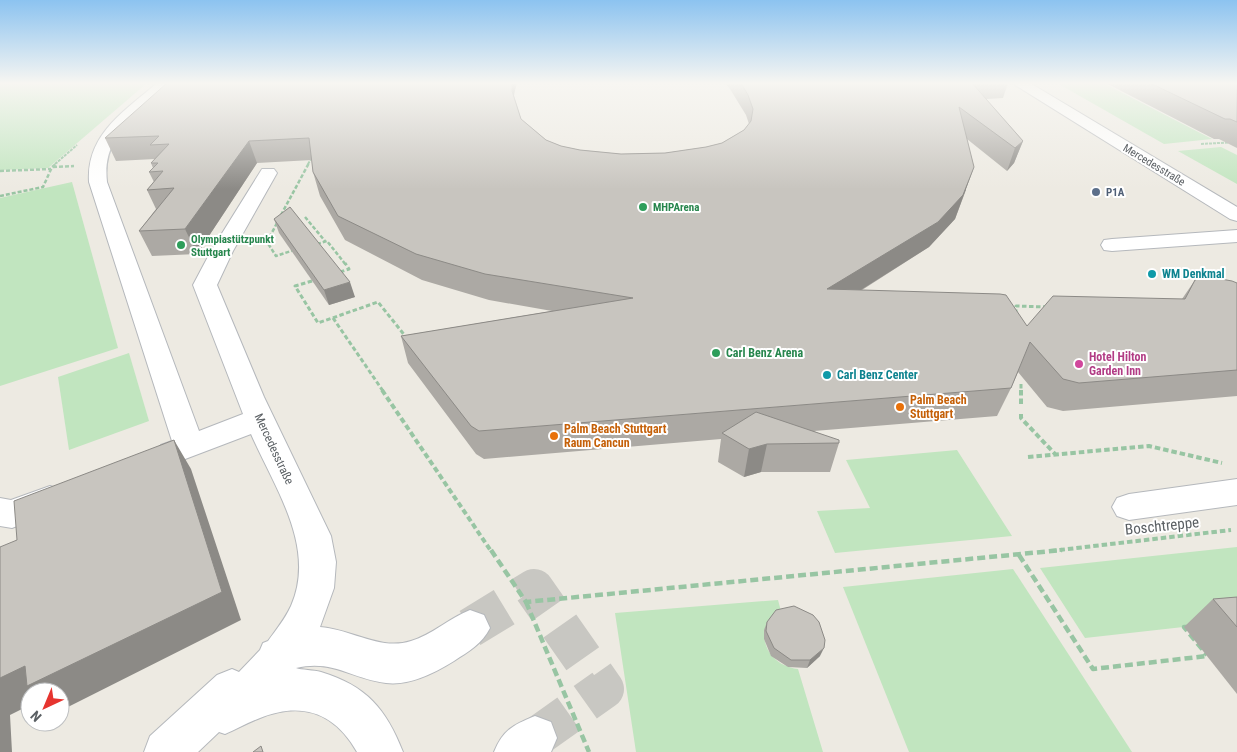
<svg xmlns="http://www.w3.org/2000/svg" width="1237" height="752" viewBox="0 0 1237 752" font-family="'Roboto Condensed',sans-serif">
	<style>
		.green { fill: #c1e5bf }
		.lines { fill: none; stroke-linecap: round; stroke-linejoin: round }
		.minor-tunnel { stroke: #c8c7c2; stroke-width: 40; stroke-dasharray: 40 20; stroke-linecap: butt }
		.minor-casing { stroke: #b5b8bc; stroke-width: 2 }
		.path-far4 { stroke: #98c5a3; stroke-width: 2; stroke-dasharray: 3 1; stroke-linecap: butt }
		.path-far3 { stroke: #98c5a3; stroke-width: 2.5; stroke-dasharray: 4 2; stroke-linecap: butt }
		.path-far2 { stroke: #98c5a3; stroke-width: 3; stroke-dasharray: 4.5 2.5; stroke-linecap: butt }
		.path-far1 { stroke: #98c5a3; stroke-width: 4; stroke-dasharray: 5.5 3; stroke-linecap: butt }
		.path { stroke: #98c5a3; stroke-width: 4.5; stroke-dasharray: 8 4; stroke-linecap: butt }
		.minor { fill: #fff; fill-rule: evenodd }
		.wall { fill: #aca9a4 }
		.shaded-wall { fill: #8c8a86 }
		.building { fill: #c8c5bf; stroke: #8c8a86 }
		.service-dot { fill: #5c6f8a; stroke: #fff; stroke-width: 2 }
		.leisure-dot { fill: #2e9e5b; stroke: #fff; stroke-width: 2 }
		.culture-dot { fill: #0f9aa8; stroke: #fff; stroke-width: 2 }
		.hotel-dot { fill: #d1479c; stroke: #fff; stroke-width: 2 }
		.food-dot { fill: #e8710a; stroke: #fff; stroke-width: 2 }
		.labels { text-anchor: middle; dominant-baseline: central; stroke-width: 4; stroke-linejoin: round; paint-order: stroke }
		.far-street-label { font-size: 11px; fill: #5a5f63; stroke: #fff }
		.far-service-label { font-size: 11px; font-weight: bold; fill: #4e5e75; stroke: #fff; text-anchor: start }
		.far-leisure-label { font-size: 11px; font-weight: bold; fill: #27864d; stroke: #fff; text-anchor: start }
		.culture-label { font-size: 12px; font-weight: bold; fill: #0d838f; stroke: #fff; text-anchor: start }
		.leisure-label { font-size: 12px; font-weight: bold; fill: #27864d; stroke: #fff; text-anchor: start }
		.hotel-label { font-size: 12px; font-weight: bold; fill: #b23c85; stroke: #fff; text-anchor: start }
		.food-label { font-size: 12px; font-weight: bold; fill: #c56008; stroke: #fff; text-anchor: start }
		.street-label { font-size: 12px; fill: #5a5f63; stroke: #fff }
		.near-street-label { font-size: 15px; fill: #5a5f63; stroke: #fff }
	</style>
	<rect width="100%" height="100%" fill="#edeae2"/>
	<g class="green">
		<polygon points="0,83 147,83 48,168 0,170"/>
		<polygon points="1057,83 1103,83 1212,139 1164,144"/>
		<polygon points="1221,147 1237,155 1237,184 1178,151"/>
		<polygon points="72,182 118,348 0,386 0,198"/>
		<polygon points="129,353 149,421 69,450 58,377"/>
		<polygon points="957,450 1012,536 835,553 817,511 870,508 846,460"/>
		<polygon points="1237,547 1237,621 1085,638 1040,568"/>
		<polygon points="1013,569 1132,752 909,752 843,587"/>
		<path d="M778,600L782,615L764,630C763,652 777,666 798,669L823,752H636L615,613Z"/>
	</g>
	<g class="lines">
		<polyline class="minor-tunnel" points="470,628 534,589 604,689 535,738"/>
		<g class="minor-casing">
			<g id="minor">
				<path d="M157,83H173C145,119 101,128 107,182L199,431L243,414L193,285L211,251L262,169H274L277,173L233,251L217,285L264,397L331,536L336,562L334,588L320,627C351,629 380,651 411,641C432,635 449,618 470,610L484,615L490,628C482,644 469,651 454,661C435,673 409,686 386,683C352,679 333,659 296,668C301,670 314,670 321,672C367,686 386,709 403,752H357C335,713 302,701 260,718C247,723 237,729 225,734L219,732L198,752H144L150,736L217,675L232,669L239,672L260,650L263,643L268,641C276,630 285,619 291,606C317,547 274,487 251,434L172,464L161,461L156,453L161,445L172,441L89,182C86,134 125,111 157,83Z"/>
				<polygon points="1012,83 1030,83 1237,207 1237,221 1230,219"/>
				<polygon points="1237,230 1237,242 1112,251 1104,250 1101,245 1104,240 1112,239"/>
				<polygon points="1237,479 1237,505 1129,520 1117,516 1112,507 1117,498 1129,494"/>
				<polygon points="50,486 62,490 67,499 62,508 12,528 0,526 0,498 11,500"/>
				<path d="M535,716L551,722L557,738L551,752H494C503,730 513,725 535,716Z"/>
			</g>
		</g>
		<g class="path-far4">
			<polyline points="1201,144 1237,142"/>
			<polyline points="55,164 77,145"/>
			<polyline points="308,164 311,159"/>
		</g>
		<g class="path-far3">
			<polyline points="53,167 74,166"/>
			<polyline points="0,171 51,169"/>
			<polyline points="0,196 43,187 52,167 57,163"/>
			<polyline points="281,215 309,163"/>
			<polyline points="305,217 325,241"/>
			<polyline points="277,223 267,242 276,256 294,250"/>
			<polyline points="317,244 327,241 346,265"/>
		</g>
		<g class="path-far2">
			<polyline points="340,272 349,269 345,263"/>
			<polyline points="312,281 295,286 318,323 378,302 406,337"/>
			<polyline points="1016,314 1016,306 1047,307"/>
			<polyline points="333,318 383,391"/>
			<polyline points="1021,384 1021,391"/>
		</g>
		<g class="path-far1">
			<polyline points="382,390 491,551"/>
			<polyline points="1021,390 1021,405"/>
			<polyline points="1021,414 1021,418 1055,454"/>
			<polyline points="1028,457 1149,446 1222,463"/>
			<polyline points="1051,551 1231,530"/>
		</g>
		<g class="path">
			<polyline points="491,550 526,602 1062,550"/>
			<polyline points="1019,555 1093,669 1207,656"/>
			<polyline points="526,602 589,752"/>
			<polyline points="1187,627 1184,627 1207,655"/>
		</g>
		<use href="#minor" class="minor"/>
	</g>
	<g class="wall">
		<polygon points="725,83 1008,83 1003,98 986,99 1023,141 1014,163 1007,171 967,139 966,190 955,219 929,247 862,290 1027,326 1182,299 1195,280 1237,283 1237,396 1063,411 1047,407 1018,372 1011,388 997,416 814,431 839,443 830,472 761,472 744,477 718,462 721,439 484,459 476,454 408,363 401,336 552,311 489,300 422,280 345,240 320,196 313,172 312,160 257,163 197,254 152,256 139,231 156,209 147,190 154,182 149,172 153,168 151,163 155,159 116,161 105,138 516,85 514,96 521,119 546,140 561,146 580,150 621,154 665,153 706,147 722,143 744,130 749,124 746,115 730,89"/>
		<polygon points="1106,83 1237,83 1237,148 1219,139 1214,139"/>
		<polygon points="274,219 355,297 329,305 279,233"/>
		<polygon points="1237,597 1237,694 1184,627 1213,599"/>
		<polygon points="767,622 820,656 807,668 788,667 771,656 764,639 764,630"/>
	</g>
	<g class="shaded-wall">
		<polygon points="512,83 517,83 513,97 512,91"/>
		<polygon points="249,141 257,163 197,254 185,229"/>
		<polygon points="1023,141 1014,163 1007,171 1015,148"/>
		<polygon points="974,167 955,219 929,247 821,315 827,289"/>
		<polygon points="350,282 355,297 329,305 324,290"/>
		<polygon points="174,440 191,469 241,620 60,711 60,692 30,692 30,705 10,715 12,752 0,752 0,678"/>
		<polygon points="767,444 761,472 744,477 749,449"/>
		<polygon points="824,648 820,656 807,668 810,660"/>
	</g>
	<g class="building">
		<polygon points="167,83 512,83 512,91 521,119 546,140 561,146 580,150 621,154 665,153 706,147 722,143 744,130 751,121 753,109 748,95 741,83 972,83 1023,141 1015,148 959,107 974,167 963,195 938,222 827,289 1000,294 1006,295 1027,326 1053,296 1185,299 1195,280 1205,276 1232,281 1237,283 1237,370 1079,383 1063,379 1030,342 1011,388 479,431 471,426 401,336 633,298 485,274 416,254 338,216 313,172 309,138 249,141 185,229 139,231 174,188 147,190 163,171 149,172 158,163 151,163 169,144 150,145 159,136 105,138"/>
		<polygon points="1150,83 1237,83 1237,122 1230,119 1225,119"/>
		<polygon points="290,207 350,282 324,290 274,219"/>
		<polygon points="756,412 839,440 839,443 767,444 749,449 722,433"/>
		<polygon points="174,440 222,592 27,686 25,666 0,678 0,547 17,540 14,501"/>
		<polygon points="1237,597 1237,627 1213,599"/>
		<polygon points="794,606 813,615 819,622 825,640 824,648 810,660 791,660 774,648 766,631 767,622 776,610"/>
		<polygon points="261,746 263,752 253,752"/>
	</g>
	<linearGradient id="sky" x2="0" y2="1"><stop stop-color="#8cc3f0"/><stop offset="0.44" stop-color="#f7f6f2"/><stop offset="1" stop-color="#f7f6f2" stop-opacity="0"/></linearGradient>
	<rect width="1237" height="189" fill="url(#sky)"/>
	<circle class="service-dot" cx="1096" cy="192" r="5"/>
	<g class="leisure-dot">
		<circle cx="643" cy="207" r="5"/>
		<circle cx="181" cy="245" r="5"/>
		<circle cx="716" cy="353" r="5"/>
	</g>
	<g class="culture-dot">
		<circle cx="1152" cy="274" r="5"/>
		<circle cx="827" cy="375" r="5"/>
	</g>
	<circle class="hotel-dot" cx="1079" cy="364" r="5"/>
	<g class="food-dot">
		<circle cx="900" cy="407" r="5"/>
		<circle cx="554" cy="436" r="5"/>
	</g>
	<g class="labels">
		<g class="far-street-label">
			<text transform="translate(1154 165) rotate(31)">Mercedesstraße</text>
		</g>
		<g class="far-service-label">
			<text x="1106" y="192">P1A</text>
		</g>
		<g class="far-leisure-label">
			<text x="653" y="207">MHPArena</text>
			<text x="191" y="239">Olympiastützpunkt<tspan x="191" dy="13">Stuttgart</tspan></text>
		</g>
		<g class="culture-label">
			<text x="1162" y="274">WM Denkmal</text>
			<text x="837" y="375">Carl Benz Center</text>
		</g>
		<g class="leisure-label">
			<text x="726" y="353">Carl Benz Arena</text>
		</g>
		<g class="hotel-label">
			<text x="1089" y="357">Hotel Hilton<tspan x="1089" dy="14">Garden Inn</tspan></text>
		</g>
		<g class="food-label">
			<text x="910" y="400">Palm Beach<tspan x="910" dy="14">Stuttgart</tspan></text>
			<text x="564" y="429">Palm Beach Stuttgart<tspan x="564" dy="14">Raum Cancun</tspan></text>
		</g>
		<g class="street-label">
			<text transform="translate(274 449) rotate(65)">Mercedesstraße</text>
		</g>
		<g class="near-street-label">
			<text transform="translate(1162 526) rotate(-6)">Boschtreppe</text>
		</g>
	</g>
	<g transform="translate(45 707) rotate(224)"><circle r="24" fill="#ffffff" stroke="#bdbfc1"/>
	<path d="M0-4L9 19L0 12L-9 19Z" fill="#e6342f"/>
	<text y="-8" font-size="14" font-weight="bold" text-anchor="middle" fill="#5a5f63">N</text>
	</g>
</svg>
